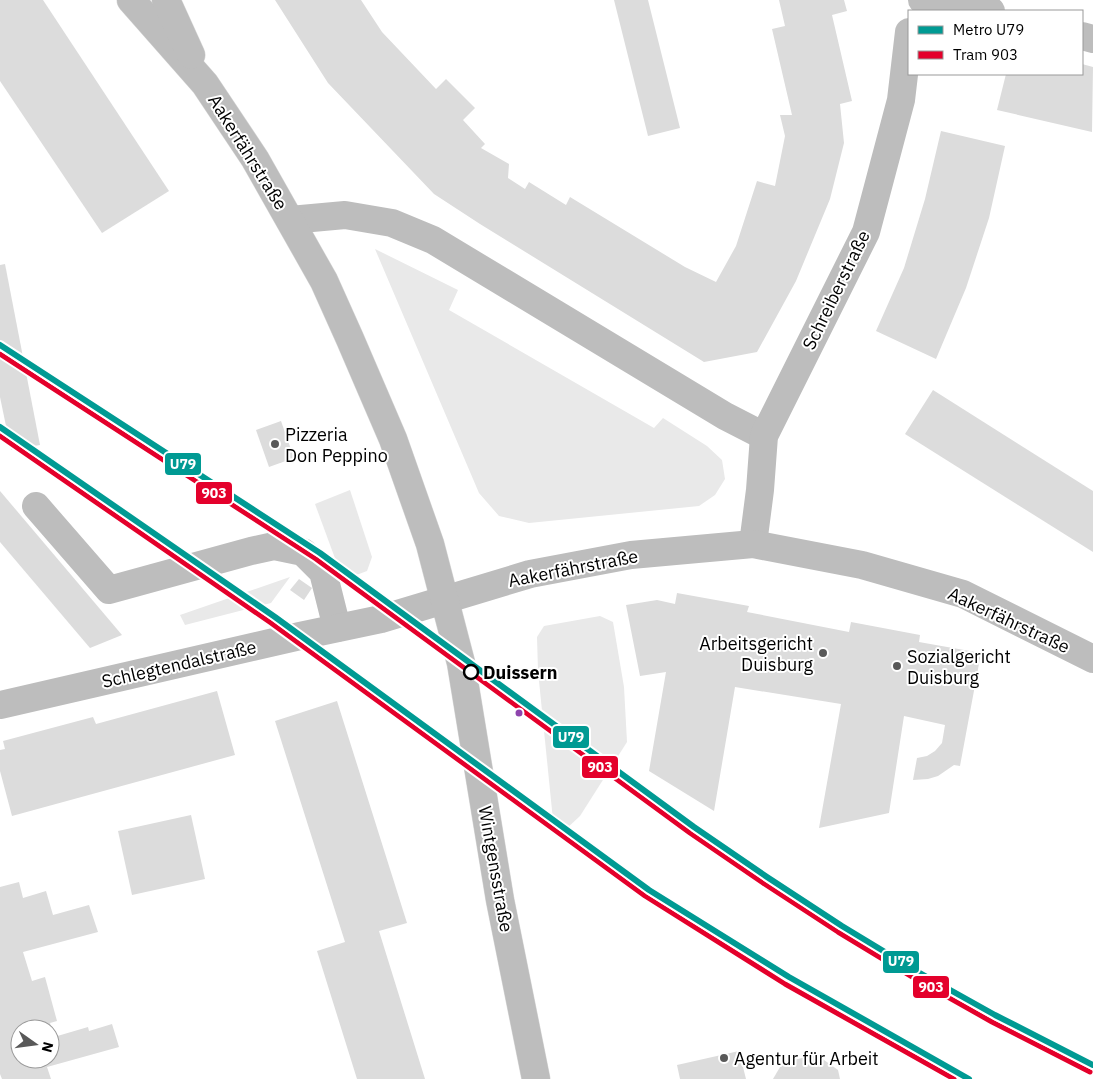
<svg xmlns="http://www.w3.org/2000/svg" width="1093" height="1079" viewBox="0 0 1093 1079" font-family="'IBM Plex Sans',sans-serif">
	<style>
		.green { fill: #e9e9e9 }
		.building { fill: #dcdcdc; fill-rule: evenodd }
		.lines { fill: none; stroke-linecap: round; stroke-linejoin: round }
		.major-casing { stroke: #dbdbdb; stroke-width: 29 }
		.minor { stroke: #bdbdbd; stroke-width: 28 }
		.major { stroke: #bdbdbd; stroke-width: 28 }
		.tram-1-casing { stroke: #fff; stroke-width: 9 }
		.tram-1 { stroke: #e4002b; stroke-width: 5 }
		.metro-1-casing { stroke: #fff; stroke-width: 10 }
		.metro-1 { stroke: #009a93; stroke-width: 6 }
		.poi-dot { fill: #595959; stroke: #fff; stroke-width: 2 }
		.stop-dot { fill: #fff; stroke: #000; stroke-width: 2.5 }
		.bus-dot { fill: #8e44ad; stroke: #fff; stroke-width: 2 }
		.labels { text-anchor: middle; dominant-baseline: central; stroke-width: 4; stroke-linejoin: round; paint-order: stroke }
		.street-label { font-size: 18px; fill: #000; stroke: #fff }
		.poi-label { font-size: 18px; fill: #000; stroke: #fff; text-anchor: start }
		.stop-label { font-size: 18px; font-weight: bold; fill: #000; stroke: #fff; text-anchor: start }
		.line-badge { stroke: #fff; stroke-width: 2 }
		.badge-label { font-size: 14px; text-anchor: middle; font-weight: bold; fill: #fff }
	</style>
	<rect width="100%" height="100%" fill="#fff"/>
	<g class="green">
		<polygon points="375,249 458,290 449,310 654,428 663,418 707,446 722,460 725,479 715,495 699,506 529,523 499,516 479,493"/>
		<polygon points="350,490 372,557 367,571 343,580 315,504"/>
		<polygon points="290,577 271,603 185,625 180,615"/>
		<polygon points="600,616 613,622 624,687 627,742 580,816 566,829 554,830 538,671 537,637 544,626"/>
	</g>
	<g class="building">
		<polygon points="0,0 43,0 169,191 102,233 0,81"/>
		<polygon points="275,0 361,0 382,32 436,89 446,79 475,108 463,120 485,144 481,148 509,164 508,178 525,189 529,182 566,205 570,197 685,267 716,282 736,246 757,181 775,186 785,136 780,115 792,115 772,29 785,26 779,0 844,0 847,11 832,15 852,101 840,104 844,143 830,199 796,281 757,352 704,362 480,224 434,194 328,83"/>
		<polygon points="614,0 648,0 680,128 648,136"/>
		<polygon points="1082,64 1093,67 1092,132 997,110 1006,74 1082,74"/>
		<polygon points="941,131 1005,146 989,218 966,288 936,359 876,331 904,268 925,199"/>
		<polygon points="5,264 40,445 11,450 0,397 0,265"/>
		<polygon points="933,390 1093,491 1093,552 905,434"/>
		<polygon points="281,421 294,458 269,467 256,430"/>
		<polygon points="0,491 122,635 90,648 0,542"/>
		<polygon points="299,579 312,588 304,600 290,590"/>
		<polygon points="677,593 749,606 747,612 849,632 851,622 920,635 919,642 981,653 960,766 954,765 938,776 928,779 913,780 917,758 927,756 935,751 942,743 945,725 904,716 889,813 819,828 841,704 735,687 714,811 649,771 666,672 640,676 626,605 657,600 675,604"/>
		<polygon points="217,691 235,755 12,816 0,771 0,750 5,749 3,741 93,717 96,724"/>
		<polygon points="337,701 407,923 379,931 425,1079 357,1079 317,951 345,942 275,721"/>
		<polygon points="191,815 205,879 132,895 118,831"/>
		<path d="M19,882L23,898L46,891L53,915L89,905L98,932L23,952L32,981L45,977L57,1021L50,1023L54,1037L88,1027L89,1031L112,1024L119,1047L47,1067L51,1079H2L0,1074V887ZM20,1029H50V1059H20Z"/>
		<polygon points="739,1051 746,1079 680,1079 677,1065"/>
		<polygon points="817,1055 838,1070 840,1079 773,1079 783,1062"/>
	</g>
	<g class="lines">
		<g class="major-casing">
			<g id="major">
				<polyline points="131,0 205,84 255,159 324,281 350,339 393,439 430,544 461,663 500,900 536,1079"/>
				<polyline points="166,0 191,55"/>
			</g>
		</g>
		<g class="minor">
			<polyline points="922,0 950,3 991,11"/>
			<polyline points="1082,36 1093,39"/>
			<polyline points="290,220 345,215 392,223 433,240 725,416 764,436"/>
			<polyline points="36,506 109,590 251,551 274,546 303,552 323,572 337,628"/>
			<polyline points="753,544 760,490 764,436 866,232 901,100 909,32"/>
			<polyline points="0,705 300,636 381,619 530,574 631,555 753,544 862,565 963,594 1093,659"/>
		</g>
		<use href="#major" class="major"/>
		<g class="tram-1-casing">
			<g id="tram-1">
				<polyline points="0,354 316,559 690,833 763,883 838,932 914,978 992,1022 1090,1072"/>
				<polyline points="0,436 271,623 645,896 785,984 954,1079"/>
			</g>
		</g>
		<use href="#tram-1" class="tram-1"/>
		<g class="metro-1-casing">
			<g id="metro-1">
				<polyline points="0,345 320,553 694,827 767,877 842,926 918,972 995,1015 1093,1065"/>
				<polyline points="0,427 275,617 649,890 789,977 969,1079"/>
			</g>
		</g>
		<use href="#metro-1" class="metro-1"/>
	</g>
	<g class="poi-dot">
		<circle cx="275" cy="444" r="5"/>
		<circle cx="823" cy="653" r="5"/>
		<circle cx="897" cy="666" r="5"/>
		<circle cx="724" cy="1058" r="5"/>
	</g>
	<circle class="stop-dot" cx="471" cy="672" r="7"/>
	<circle class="bus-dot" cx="519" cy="713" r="4.5"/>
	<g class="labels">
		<g class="street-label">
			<text transform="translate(248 152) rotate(58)">Aakerfährstraße</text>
			<text transform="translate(836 290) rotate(-64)">Schreiberstraße</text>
			<text transform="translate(573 568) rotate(-11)">Aakerfährstraße</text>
			<text transform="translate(1009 620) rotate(25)">Aakerfährstraße</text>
			<text transform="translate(179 664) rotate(-13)">Schlegtendalstraße</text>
			<text transform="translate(496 869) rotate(80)">Wintgensstraße</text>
		</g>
		<g class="poi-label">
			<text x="285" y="434">Pizzeria<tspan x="285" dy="21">Don Peppino</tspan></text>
			<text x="813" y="643" text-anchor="end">Arbeitsgericht<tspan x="813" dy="21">Duisburg</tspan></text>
			<text x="907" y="656">Sozialgericht<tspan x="907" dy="21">Duisburg</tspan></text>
			<text x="734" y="1058">Agentur für Arbeit</text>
		</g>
		<g class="stop-label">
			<text x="483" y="672">Duissern</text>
		</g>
	</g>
	<g class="line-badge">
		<rect x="164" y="452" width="38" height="24" rx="5" fill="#009a93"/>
		<rect x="195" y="481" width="38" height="24" rx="5" fill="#e4002b"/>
		<rect x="552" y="725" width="38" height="24" rx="5" fill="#009a93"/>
		<rect x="581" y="755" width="38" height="24" rx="5" fill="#e4002b"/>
		<rect x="882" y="950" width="38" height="24" rx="5" fill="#009a93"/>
		<rect x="912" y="975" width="38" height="24" rx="5" fill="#e4002b"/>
	</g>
	<g class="badge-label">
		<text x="183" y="469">U79</text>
		<text x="214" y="498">903</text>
		<text x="571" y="742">U79</text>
		<text x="600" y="772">903</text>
		<text x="901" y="966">U79</text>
		<text x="931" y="992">903</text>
	</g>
	<rect x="908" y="10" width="175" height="65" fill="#ffffff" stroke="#999999"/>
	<rect x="918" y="26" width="25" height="8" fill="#009a93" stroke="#999999"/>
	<text x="953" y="35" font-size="15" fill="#000000">Metro U79</text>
	<rect x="918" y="51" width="25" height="8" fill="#e4002b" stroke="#999999"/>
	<text x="953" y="60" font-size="15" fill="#000000">Tram 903</text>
	<g transform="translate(35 1044) rotate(104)"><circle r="24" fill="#ffffff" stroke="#999999"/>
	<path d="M0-4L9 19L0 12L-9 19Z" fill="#595959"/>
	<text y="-8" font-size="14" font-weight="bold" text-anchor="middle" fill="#000000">N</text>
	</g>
</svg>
